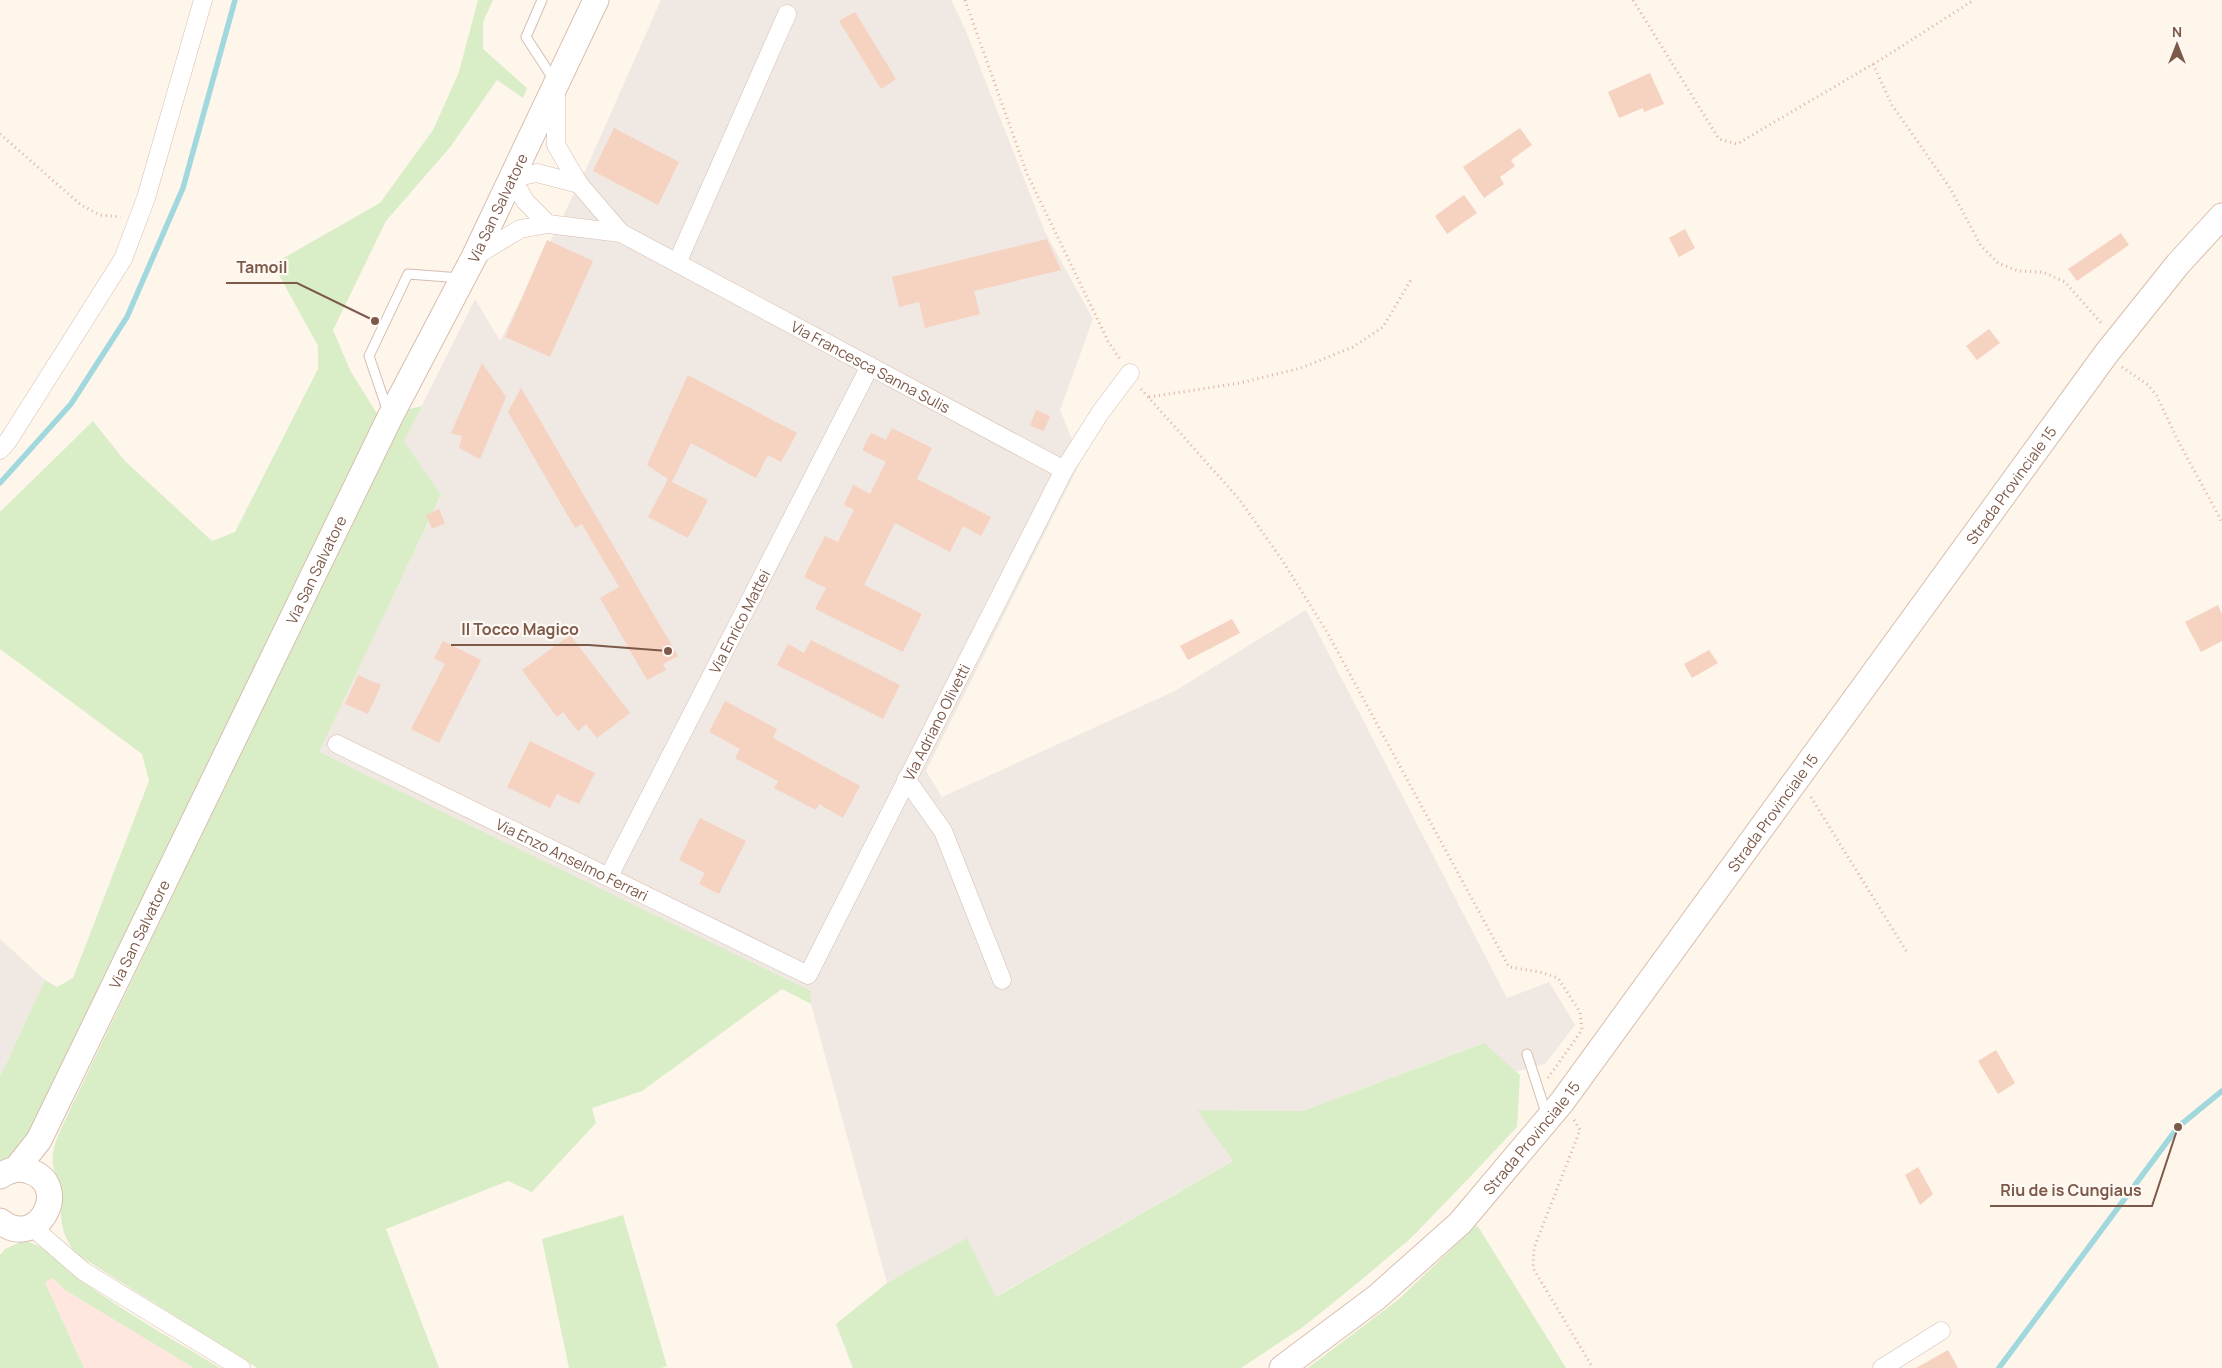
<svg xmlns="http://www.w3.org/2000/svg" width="2222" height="1368" viewBox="0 0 2222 1368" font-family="Manrope,sans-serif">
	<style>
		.commercial { fill: #ffe6de }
		.industrial { fill: #f0e8e3 }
		.green { fill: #d9eec7 }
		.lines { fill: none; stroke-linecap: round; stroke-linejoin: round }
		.stream { stroke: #a1d8de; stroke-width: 5.5 }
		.building { fill: #f6d2c0 }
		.lane-casing { stroke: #d5beb1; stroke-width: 11 }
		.street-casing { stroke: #d5beb1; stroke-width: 19 }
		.secondary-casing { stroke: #d8beae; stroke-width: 27 }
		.path { stroke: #dcb4a1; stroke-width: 3; stroke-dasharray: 1 4; stroke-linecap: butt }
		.lane { stroke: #fff; stroke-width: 9 }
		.street { stroke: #fff; stroke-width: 18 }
		.secondary { stroke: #fff; stroke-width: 25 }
		.labels { text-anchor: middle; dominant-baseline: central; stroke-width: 4.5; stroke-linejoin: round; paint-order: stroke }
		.street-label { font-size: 15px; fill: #7d594a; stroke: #fff9f3 }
		.leader { fill: none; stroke: #7d594a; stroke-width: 2 }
		.callout-dot { fill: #7d594a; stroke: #fff9f3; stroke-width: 2 }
		.callout-label { font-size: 16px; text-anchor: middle; font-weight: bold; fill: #7d594a; stroke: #fff9f3; stroke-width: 4.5; stroke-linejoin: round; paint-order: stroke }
	</style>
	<rect width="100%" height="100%" fill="#fef5eb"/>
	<polygon class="commercial" points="53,1278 65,1290 194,1368 84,1368 45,1281"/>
	<g class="industrial">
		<polygon points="661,0 951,0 965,29 1045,232 1093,319 1060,410 1081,461 926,771 942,797 1175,691 1306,610 1507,998 1549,982 1575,1025 1545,1064 1515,1072 1483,1043 1303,1111 1197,1110 1234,1160 995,1297 967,1239 887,1283 811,1004 810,991 318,752 441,496 404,441 475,299 500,341 583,176"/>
		<polygon points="0,939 45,980 0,1077"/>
	</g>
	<g class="green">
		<path d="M478,0H493L483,22V49L527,88L523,98L497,80L451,146L386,221L333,330L350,370L379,417L42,1106C31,1126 23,1156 0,1163V1077L45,980L57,987L73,978L149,781L142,754L0,649V512L93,421L125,461L212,541L235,532L318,369V346L273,264L380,203L433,130L459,72Z"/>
		<path d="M422,406L404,441L441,495L319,752L811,991V1004L782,989L642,1091L592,1108L596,1123L532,1192L508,1181L386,1229L439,1368H257L75,1253C58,1227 62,1220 60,1191C60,1183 54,1174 53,1165C50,1148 61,1130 68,1114L361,502L409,409Z"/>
		<polygon points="1484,1043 1520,1075 1517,1127 1469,1178 1411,1238 1360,1281 1303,1327 1241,1368 853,1368 836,1324 887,1283 967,1238 996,1297 1233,1161 1197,1110 1303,1111"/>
		<polygon points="623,1215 667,1366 661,1368 569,1368 542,1239"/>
		<polygon points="1477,1225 1566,1368 1308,1368 1399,1299"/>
		<path d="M23,1241C48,1244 71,1274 92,1288C133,1317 177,1342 220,1368H194L65,1290L53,1278L45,1282L84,1368H0V1255L5,1249Z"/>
	</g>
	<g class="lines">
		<g class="stream">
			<polyline points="0,483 71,404 127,317 183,188 235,0"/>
			<polyline points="1999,1368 2178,1127 2222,1091"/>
		</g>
	</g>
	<g class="building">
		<polygon points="855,12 896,79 881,89 839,21"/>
		<polygon points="1650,73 1664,104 1644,112 1643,108 1619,118 1608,92"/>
		<polygon points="614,128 679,162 658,205 593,171"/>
		<polygon points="1520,128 1532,145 1511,160 1515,166 1500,177 1504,184 1484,198 1463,167"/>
		<polygon points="1464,195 1477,213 1447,234 1435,216"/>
		<polygon points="1685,229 1695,248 1679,257 1669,238"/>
		<polygon points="2121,233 2129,245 2077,281 2068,269"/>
		<polygon points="1047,239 1061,270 974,291 980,314 925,328 919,302 899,307 892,277"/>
		<polygon points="547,240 593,261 550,357 505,337"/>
		<polygon points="1989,329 2000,343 1977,360 1966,346"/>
		<polygon points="482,363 506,397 480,459 459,448 462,436 451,433"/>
		<polygon points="688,375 797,433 781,462 768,455 756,478 691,443 672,482 708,500 688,538 648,517 668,479 647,465"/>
		<polygon points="521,388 678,656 663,664 666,670 647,680 600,598 619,587 582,524 575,528 508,412"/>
		<polygon points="1036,410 1050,416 1044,431 1030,426"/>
		<polygon points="892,428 932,448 917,479 991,517 981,536 963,526 950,552 895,523 864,585 922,614 903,652 815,609 826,588 804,577 825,536 838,542 854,510 844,505 853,485 870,494 886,462 862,450 871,433 886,440"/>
		<polygon points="439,509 445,523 432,529 426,515"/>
		<polygon points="2218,605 2222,614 2222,641 2201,652 2185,622"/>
		<polygon points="1232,619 1240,633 1188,660 1180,646"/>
		<polygon points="570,635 630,713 597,738 586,724 578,731 563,712 557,717 522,670"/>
		<polygon points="811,640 900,685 883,719 777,665 788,644 804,653"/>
		<polygon points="443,641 481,660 439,743 411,729 445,664 434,658"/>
		<polygon points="1709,650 1718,663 1692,678 1684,664"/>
		<polygon points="358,675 381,685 368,714 345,704"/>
		<polygon points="725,701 777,729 773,738 860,786 843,818 819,804 816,810 774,788 778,781 735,758 740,749 709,732"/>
		<polygon points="530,741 595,773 579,804 557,794 550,808 507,787"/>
		<polygon points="700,818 746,841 719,894 699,884 705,873 679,860"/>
		<polygon points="1996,1050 2015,1083 1998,1094 1978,1061"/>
		<polygon points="1918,1167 1933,1194 1920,1205 1905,1175"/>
		<polygon points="1948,1350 1958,1368 1916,1368"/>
	</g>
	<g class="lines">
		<g class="lane-casing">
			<g id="lane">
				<polyline points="542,0 526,37 554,80"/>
				<polyline points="388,412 369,356 408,274 461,278"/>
				<polyline points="1527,1054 1547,1116"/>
			</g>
		</g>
		<g class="street-casing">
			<g id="street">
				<polyline points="556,91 556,145 579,184 621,233"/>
				<polyline points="548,224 525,201 512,178 537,173 579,184"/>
				<path id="s1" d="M474,257L520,229L548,224L621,233L1064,470"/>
				<polyline points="677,263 787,14"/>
				<polyline points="0,450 8,441 123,259 146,198 203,0"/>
				<path id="s2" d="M337,744L808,975L1064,470L1100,413L1130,373"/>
				<polyline points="906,779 943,831 1002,980"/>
				<path id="s3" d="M609,876L870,366"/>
				<polyline points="31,1226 83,1271 241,1368"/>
				<polyline points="1882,1368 1941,1331"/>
			</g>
		</g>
		<g class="secondary-casing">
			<g id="secondary">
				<path id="s4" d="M16,1169L39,1140L390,417L474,257L596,0"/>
				<path d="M0,1176C9,1170 19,1167 29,1171C73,1185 38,1252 0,1221"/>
				<path id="s5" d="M1282,1368L1377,1297L1460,1223L1562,1102L2106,354L2178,264L2222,216"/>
			</g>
		</g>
		<g class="path">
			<polyline points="965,0 1027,174 1108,341 1120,359"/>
			<polyline points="1633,0 1719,139 1737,144 1880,60 1974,0"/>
			<polyline points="1873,64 1892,105 1950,188 1981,246 1998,263 2018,271 2043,272 2065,282 2103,325"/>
			<polyline points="0,134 81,205 100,215 121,217"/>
			<polyline points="2122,367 2148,385 2157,396 2176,437 2222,522"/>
			<polyline points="1141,389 1239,499 1282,560 1327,632 1509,967 1540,972 1558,978 1580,1012 1582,1030 1548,1078"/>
			<polyline points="1149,397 1240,383 1301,368 1353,347 1383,327 1412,278"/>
			<polyline points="1811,797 1908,954"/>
			<polyline points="1574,1120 1580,1130 1534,1248 1533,1268 1593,1368"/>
		</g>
		<use href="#lane" class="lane"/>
		<use href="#street" class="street"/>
		<use href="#secondary" class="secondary"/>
	</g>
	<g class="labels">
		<g class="street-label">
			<text stroke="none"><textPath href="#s4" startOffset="1076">Via San Salvatore</textPath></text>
			<text stroke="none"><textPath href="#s1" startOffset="439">Via Francesca Sanna Sulis</textPath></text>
			<text stroke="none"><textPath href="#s5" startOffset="1151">Strada Provinciale 15</textPath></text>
			<text stroke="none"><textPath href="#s4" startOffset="671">Via San Salvatore</textPath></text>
			<text stroke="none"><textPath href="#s3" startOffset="286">Via Enrico Mattei</textPath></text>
			<text stroke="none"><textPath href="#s2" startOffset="808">Via Adriano Olivetti</textPath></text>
			<text stroke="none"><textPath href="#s5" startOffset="746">Strada Provinciale 15</textPath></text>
			<text stroke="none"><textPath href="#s2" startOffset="262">Via Enzo Anselmo Ferrari</textPath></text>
			<text stroke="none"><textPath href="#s4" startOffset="266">Via San Salvatore</textPath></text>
			<text stroke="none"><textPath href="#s5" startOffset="341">Strada Provinciale 15</textPath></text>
		</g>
	</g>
	<path class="leader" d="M375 321L297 283H226M668 651L589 645H451M2178 1127L2152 1206H1990"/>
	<g class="callout-dot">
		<circle cx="375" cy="321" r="5"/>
		<circle cx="668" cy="651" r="5"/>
		<circle cx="2178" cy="1127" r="5"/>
	</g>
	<g class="callout-label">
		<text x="262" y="273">Tamoil</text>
		<text x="520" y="635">Il Tocco Magico</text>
		<text x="2071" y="1196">Riu de is Cungiaus</text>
	</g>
	<g transform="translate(2177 45)" stroke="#fff9f3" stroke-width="4" paint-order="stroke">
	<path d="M0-4L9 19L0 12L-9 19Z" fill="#7d594a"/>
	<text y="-8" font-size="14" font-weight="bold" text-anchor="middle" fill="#7d594a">N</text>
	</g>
</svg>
